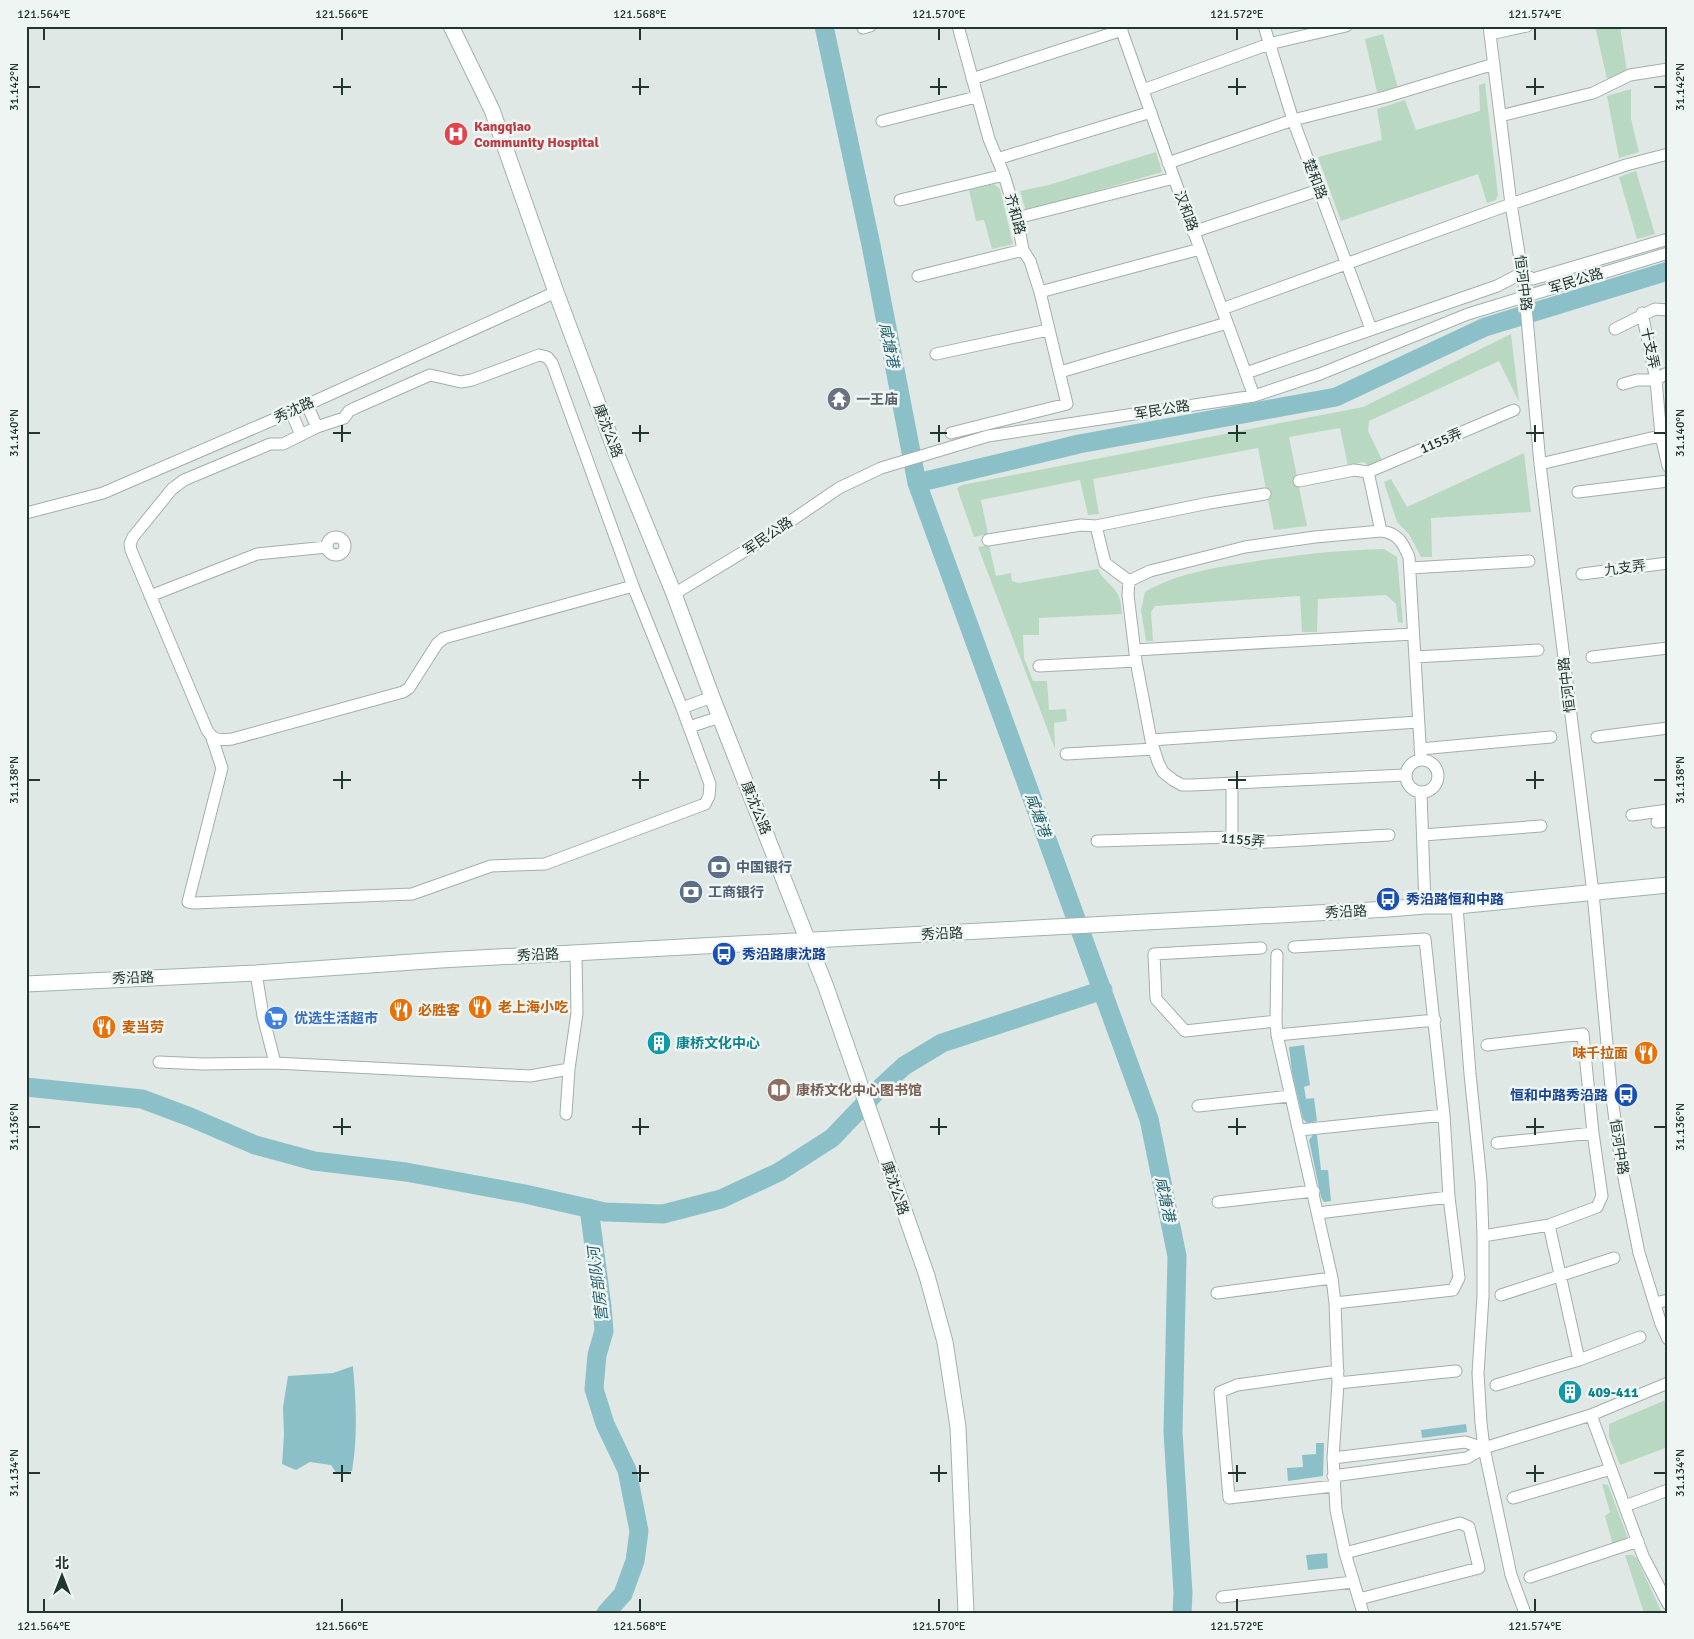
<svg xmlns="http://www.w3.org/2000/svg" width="1694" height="1639" font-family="Signika,'Noto Sans SC',sans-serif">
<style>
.green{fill:#b9d8c1}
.water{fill:#8bc0c9}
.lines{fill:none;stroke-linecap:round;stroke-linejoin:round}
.river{stroke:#8bc0c9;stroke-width:19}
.street-casing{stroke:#a2afab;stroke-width:13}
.secondary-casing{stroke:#9fb3ab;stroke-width:17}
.street{stroke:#fff;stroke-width:11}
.secondary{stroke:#fff;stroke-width:15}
.ticks{fill:none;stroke:#213631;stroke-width:2}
.labels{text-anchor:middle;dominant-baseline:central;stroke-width:5;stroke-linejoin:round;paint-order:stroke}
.health-label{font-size:14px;font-weight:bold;fill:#be3a42;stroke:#eef5f2;text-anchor:start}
.street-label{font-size:14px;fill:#213631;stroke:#eef5f2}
.worship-label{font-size:14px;font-weight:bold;fill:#5b616d;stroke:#eef5f2;text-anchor:start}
.service-label{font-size:14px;font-weight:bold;fill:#4e5e75;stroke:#eef5f2;text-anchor:start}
.transit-label{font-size:14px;font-weight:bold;fill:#164399;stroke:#eef5f2;text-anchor:start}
.food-label{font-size:14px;font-weight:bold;fill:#c56008;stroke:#eef5f2;text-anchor:start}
.shop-label{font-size:14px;font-weight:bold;fill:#366cbe;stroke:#eef5f2;text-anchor:start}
.culture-label{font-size:14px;font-weight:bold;fill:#0d838f;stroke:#eef5f2;text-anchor:start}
.education-label{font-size:14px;font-weight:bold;fill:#785e54;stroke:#eef5f2;text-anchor:start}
.water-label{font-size:15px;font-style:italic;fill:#22606c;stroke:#eef5f2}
.neatline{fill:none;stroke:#213631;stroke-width:2}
.ticks-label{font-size:12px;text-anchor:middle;fill:#213631}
</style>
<rect width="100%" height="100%" fill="#dfe8e4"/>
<path class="green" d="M1595 26H1620L1627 72 1607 79Z
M1383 34 1398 88 1377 92 1365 39Z
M1485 83 1498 195 1496 200 1487 203 1478 174 1341 221 1318 157 1382 140 1377 109 1405 100 1416 130 1480 111 1479 85Z
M1631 89V119L1639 152 1619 158 1607 96Z
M1156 152 1162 172 1026 211 1020 191 1049 185Z
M1636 171 1655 234 1637 239 1619 177Z
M994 184 1000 189 1013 244 992 249 984 220 976 221 969 190Z
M1511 334 1519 402 1499 361 1369 421 1368 431 1383 462 1372 467 1363 462 1348 466 1340 428 1289 437 1307 526 1274 530 1258 448 1093 479 1099 514 1088 515 1080 480 981 500 988 534 974 537 957 488 962 485 1363 407Z
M1524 453 1531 512 1431 518 1432 557H1421L1409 534 1397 522 1384 482 1391 479 1407 507Z
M989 545 996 576 1011 573 1012 581 1019 583 1098 569C1102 579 1111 584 1117 593 1121 599 1121 606 1122 614L1039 618V635H1023L1024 658 1033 681H1047L1049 710 1066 709 1067 721 1054 723 1055 749 978 547Z
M1384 549 1397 557 1403 623 1398 622 1396 604 1386 595 1318 599 1317 632H1302L1300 596 1155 606 1151 612 1153 641H1146L1141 610 1145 592C1177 573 1214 568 1251 562 1295 555 1339 550 1384 549Z
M1668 1399V1447L1620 1465 1609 1437V1424Z
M1602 1484 1608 1485 1629 1541 1613 1545 1605 1516 1610 1512Z
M1625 1555H1633L1637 1559 1662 1613H1644Z"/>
<path class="water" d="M1304 1045 1310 1085 1304 1087 1306 1099 1314 1098 1317 1121 1307 1123 1303 1119 1292 1072 1289 1047Z
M1313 1135H1317L1321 1170H1328L1331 1201 1324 1202 1321 1197 1309 1140Z
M353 1366C356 1402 358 1436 352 1471L337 1474 331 1465 310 1462 296 1470 282 1464 284 1435 283 1407 288 1376 333 1373Z
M1466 1424 1467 1432 1422 1438 1421 1430Z
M1316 1443H1324L1323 1476 1288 1481 1287 1468 1303 1467 1302 1455 1316 1454Z
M1327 1553 1328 1568 1308 1570 1306 1555Z"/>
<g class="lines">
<path class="river" d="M824 26 871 245 917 483 1149 1119 1177 1256 1173 1432 1183 1593 1182 1613
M917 483 1079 444 1336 397 1485 327 1668 271
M26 1087 142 1099 190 1117 255 1145 314 1161 406 1172 525 1194 605 1212 663 1214 721 1199 779 1172 832 1138 877 1091 904 1066 942 1043 1103 990
M589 1208 602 1307 604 1331 597 1355 594 1389 605 1424 627 1470 639 1531 635 1561 623 1594 606 1613"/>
<g class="street-casing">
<path id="street" d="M1120 26 1174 178 1254 396
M1264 26 1293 120 1371 329
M1489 26 1511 204 1524 284 1540 464 1593 893 1612 1098 1621 1163 1639 1253 1661 1324 1668 1339
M863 28 870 26
M1490 34 1527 26
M972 79 1122 30
M1143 90 1269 44 1346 26
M1500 116 1593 93 1630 75 1668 69
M882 121 976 97
M997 159 1151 112
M1168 163 1293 120 1385 97 1494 64
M900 200 1004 175
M1017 218 1174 178
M1193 232 1319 190
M918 276 1023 250
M1040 292 1200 249
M1222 309 1511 204 1626 165 1668 154
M1642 313 1656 380 1661 436 1668 466
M1615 329 1655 309 1668 310
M936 354 1048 330
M1060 372 1227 323
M1246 373 1497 286 1522 273 1533 279 1668 239
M1623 384 1637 380H1656L1665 374H1668
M307 405 317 427
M291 412 301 435
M951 433 1067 404 1040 292 1030 261 1023 250 1017 218 1004 175 989 139 958 26
M1540 464 1668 434
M1299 481 1354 470 1368 472
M1578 492 1668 481
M26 513 103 493 291 412 556 292
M1096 526 1105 563 1129 581
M1381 531 1368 472 1514 410
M327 546a9 9 0 1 1 18 0a9 9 0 1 1-18 0Z
M988 540 1081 525 1096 526 1209 503 1265 494
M1410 568 1529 561
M1582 574 1668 563
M674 594 763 540 839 488 881 468 988 436 1254 396 1320 374 1468 314 1668 253
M150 596 257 554 327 547
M1135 650 1413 634
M1415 657 1538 650
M1592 657 1668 648
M1039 666 1136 661
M682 708 712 697
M689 727 720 717
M1597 737 1668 728
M212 738 222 768 188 902 194 903 412 894 491 866 545 864 705 804 709 796 710 784 682 708 633 586 552 363 547 357 539 355 472 380 461 382 430 375 355 408 349 411 344 418 317 427 283 444H270L184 480 172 489 133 537 130 544 131 550 207 730C214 741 219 740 232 739L403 692 409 688 437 644 444 638 633 586
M1151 740 1418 722
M1420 749 1551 737
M1066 754 1154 749
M1406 776a16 16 0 1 1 32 0a16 16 0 1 1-32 0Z
M1405 775 1192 785H1182L1173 780 1163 772 1158 762 1151 740 1136 661 1128 595 1129 581 1150 571 1245 547 1315 537 1381 531C1398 533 1403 543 1409 557L1421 760
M1421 793 1425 906
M1632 815 1668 810
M1657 822 1668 821
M1423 835 1541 826
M1232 837V783
M1097 841 1232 837 1252 843 1389 835
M1457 906 1470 1074 1481 1181 1483 1236V1296L1478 1373 1481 1423 1484 1448 1511 1575 1525 1613
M1294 947 1425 939 1444 1115 1449 1197 1459 1278 1453 1290 1335 1303
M1261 948 1154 954 1156 999 1185 1031 1276 1021
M1277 955 1276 1021 1277 1035 1332 1278 1335 1303 1338 1383 1333 1458 1336 1510 1345 1553 1363 1613
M256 973 263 1016 275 1063
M1277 1035 1435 1020
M159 1062 203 1064 275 1063 530 1076 569 1069
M1198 1106 1290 1096
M566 1114 569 1069 577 1013 576 953
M1300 1130 1444 1115
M1497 1143 1593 1133
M1218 1202 1314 1191
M1318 1213 1449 1197
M1549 1225 1579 1360
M1483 1236 1549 1225 1597 1207 1602 1196 1593 1133 1583 1034 1487 1045
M1217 1293 1332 1278
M1501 1295 1614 1258
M1655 1303 1668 1300
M1338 1383 1456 1371
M1496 1385 1579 1360 1640 1337
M1591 1415 1643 1556 1668 1604
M1333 1458 1465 1442 1484 1448
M1333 1476 1467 1458 1484 1448 1591 1415 1668 1383
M1334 1486 1229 1498 1220 1392 1237 1385 1338 1371
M1513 1498 1611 1469
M1625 1506 1668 1490
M1345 1553 1460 1523 1469 1527 1479 1568 1359 1599
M1530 1577 1638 1541
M1222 1597 1353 1582"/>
</g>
<g class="secondary-casing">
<path id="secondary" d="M451 26 492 110 556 292 617 455 674 594 712 697 826 987 927 1276 945 1342 958 1427 966 1613
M26 984 256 973 441 960 1389 909 1425 906H1457L1668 885"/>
</g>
<use href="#street" class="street"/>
<use href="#secondary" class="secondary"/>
</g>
<path class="ticks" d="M44 28V40M342 28V40M640 28V40M939 28V40M1237 28V40M1535 28V40M342 78V95M640 78V95M939 78V95M1237 78V95M1535 78V95M28 87H40M333 87H351M632 87H649M930 87H947M1228 87H1246M1526 87H1544M1654 87H1666M342 425V442M640 425V442M939 425V442M1237 425V442M1535 425V442M28 433H40M333 433H351M632 433H649M930 433H947M1228 433H1246M1526 433H1544M1654 433H1666M342 771V789M640 771V789M939 771V789M1237 771V789M1535 771V789M28 780H40M333 780H351M632 780H649M930 780H947M1228 780H1246M1526 780H1544M1654 780H1666M342 1118V1135M640 1118V1135M939 1118V1135M1237 1118V1135M1535 1118V1135M28 1127H40M333 1127H351M632 1127H649M930 1127H947M1228 1127H1246M1526 1127H1544M1654 1127H1666M342 1465V1482M640 1465V1482M939 1465V1482M1237 1465V1482M1535 1465V1482M28 1473H40M333 1473H351M632 1473H649M930 1473H947M1228 1473H1246M1526 1473H1544M1654 1473H1666M44 1599V1612M342 1599V1612M640 1599V1612M939 1599V1612M1237 1599V1612M1535 1599V1612"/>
<defs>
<g id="hospital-disc" transform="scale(1.25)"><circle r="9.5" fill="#e0444e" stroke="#eef5f2"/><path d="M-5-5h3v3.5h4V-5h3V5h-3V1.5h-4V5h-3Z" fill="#fff"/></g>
<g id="temple-disc" transform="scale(1.25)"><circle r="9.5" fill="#6b7280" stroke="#eef5f2"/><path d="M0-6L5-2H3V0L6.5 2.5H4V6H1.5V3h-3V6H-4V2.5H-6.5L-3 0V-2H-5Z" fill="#fff"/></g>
<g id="bank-disc" transform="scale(1.25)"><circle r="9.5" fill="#5c6f8a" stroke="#eef5f2"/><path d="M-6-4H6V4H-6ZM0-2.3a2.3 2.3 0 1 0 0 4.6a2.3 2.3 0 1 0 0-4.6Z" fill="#fff"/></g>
<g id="bus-disc" transform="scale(1.25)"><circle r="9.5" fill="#1a4fb4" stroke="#eef5f2"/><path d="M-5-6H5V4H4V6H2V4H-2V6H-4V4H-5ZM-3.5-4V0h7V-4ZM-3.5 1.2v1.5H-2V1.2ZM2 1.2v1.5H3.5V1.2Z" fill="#fff"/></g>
<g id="restaurant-disc" transform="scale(1.25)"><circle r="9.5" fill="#e8710a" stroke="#eef5f2"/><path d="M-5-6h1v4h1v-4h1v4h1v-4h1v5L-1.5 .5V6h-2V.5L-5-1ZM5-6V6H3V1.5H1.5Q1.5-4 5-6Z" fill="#fff"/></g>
<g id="supermarket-disc" transform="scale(1.25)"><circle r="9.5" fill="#3f7fe0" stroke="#eef5f2"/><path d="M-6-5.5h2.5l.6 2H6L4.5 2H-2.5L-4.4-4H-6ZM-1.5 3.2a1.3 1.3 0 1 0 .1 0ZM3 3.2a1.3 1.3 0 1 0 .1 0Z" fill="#fff"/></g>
<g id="building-disc" transform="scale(1.25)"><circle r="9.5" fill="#0f9aa8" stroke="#eef5f2"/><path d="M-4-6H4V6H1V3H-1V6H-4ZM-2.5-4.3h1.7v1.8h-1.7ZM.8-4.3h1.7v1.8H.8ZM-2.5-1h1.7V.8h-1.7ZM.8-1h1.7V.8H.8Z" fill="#fff"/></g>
<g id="library-disc" transform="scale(1.25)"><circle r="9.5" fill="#8d6e63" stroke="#eef5f2"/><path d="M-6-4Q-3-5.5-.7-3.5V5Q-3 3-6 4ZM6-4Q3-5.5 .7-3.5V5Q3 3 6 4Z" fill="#fff"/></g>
</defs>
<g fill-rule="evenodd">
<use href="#hospital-disc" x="456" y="134"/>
<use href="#temple-disc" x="839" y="399"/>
<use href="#bank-disc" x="719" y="867"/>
<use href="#bank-disc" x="691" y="892"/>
<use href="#bus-disc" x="1388" y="899"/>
<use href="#bus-disc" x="724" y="954"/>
<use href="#restaurant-disc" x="480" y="1007"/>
<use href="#restaurant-disc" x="401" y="1010"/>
<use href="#supermarket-disc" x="276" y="1018"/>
<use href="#restaurant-disc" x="104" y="1027"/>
<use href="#building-disc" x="659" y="1043"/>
<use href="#restaurant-disc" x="1646" y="1053"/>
<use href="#library-disc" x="779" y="1090"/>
<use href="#bus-disc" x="1626" y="1095"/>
<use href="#building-disc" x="1570" y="1392"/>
</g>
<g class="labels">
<g class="health-label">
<text x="474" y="126">Kangqiao<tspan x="474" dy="16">Community Hospital</tspan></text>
</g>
<g class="street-label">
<text transform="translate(1315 179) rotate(69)">楚和路</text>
<text transform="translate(1186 211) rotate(70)">汉和路</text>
<text transform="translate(1015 214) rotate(75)">齐和路</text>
<text transform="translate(1576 281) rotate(-17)">军民公路</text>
<text transform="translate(1523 283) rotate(83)">恒河中路</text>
<text transform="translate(1650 348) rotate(78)">十支弄</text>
<text transform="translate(294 410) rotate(-24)">秀沈路</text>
<text transform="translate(1162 410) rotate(-9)">军民公路</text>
<text transform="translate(608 431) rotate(69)">康沈公路</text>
<text transform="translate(1441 441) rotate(-23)">1155弄</text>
<text transform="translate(768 536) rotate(-34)">军民公路</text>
<text transform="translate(1625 568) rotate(-7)">九支弄</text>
<text transform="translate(1567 685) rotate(-97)">恒河中路</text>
<text transform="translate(756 808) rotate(68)">康沈公路</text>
<text transform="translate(1243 840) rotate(5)">1155弄</text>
<text transform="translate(1346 912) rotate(-3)">秀沿路</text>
<text transform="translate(942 934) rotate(-3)">秀沿路</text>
<text transform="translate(538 955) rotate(-3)">秀沿路</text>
<text transform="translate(133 978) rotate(-2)">秀沿路</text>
<text transform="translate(1619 1147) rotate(81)">恒河中路</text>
<text transform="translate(895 1188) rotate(71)">康沈公路</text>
</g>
<g class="worship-label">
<text x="856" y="399">一王庙</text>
</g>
<g class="service-label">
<text x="736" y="867">中国银行</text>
<text x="708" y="892">工商银行</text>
</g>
<g class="transit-label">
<text x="1406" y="899">秀沿路恒和中路</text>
<text x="742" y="954">秀沿路康沈路</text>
<text x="1608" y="1095" text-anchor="end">恒和中路秀沿路</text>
</g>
<g class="food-label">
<text x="498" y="1007">老上海小吃</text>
<text x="418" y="1010">必胜客</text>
<text x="122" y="1027">麦当劳</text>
<text x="1628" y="1053" text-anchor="end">味千拉面</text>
</g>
<g class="shop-label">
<text x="294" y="1018">优选生活超市</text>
</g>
<g class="culture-label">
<text x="676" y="1043">康桥文化中心</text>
<text x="1588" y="1392">409-411</text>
</g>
<g class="education-label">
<text x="796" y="1090">康桥文化中心图书馆</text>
</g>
<g class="water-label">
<text transform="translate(889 345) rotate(78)">咸塘港</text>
<text transform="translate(1038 815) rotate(70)">咸塘港</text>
<text transform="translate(1165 1199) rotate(78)">咸塘港</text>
<text transform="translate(598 1284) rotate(-97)">营房部队河</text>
</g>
</g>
<rect width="1694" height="1639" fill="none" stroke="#eef5f2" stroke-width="55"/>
<g transform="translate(62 1576)" stroke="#eef5f2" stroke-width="4" paint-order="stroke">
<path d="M0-4L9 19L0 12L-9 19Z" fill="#213631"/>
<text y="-8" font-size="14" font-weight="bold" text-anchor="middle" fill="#213631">北</text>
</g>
<rect x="28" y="28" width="1638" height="1584" class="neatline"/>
<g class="ticks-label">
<text x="44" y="18">121.564°E</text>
<text x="342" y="18">121.566°E</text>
<text x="640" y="18">121.568°E</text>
<text x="939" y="18">121.570°E</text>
<text x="1237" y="18">121.572°E</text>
<text x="1535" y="18">121.574°E</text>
<text transform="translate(14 87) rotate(-90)" y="4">31.142°N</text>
<text transform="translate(1680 87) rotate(-90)" y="4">31.142°N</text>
<text transform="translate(14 433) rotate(-90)" y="4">31.140°N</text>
<text transform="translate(1680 433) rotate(-90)" y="4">31.140°N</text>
<text transform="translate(14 780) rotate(-90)" y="4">31.138°N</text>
<text transform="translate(1680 780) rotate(-90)" y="4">31.138°N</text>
<text transform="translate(14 1127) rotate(-90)" y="4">31.136°N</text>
<text transform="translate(1680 1127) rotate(-90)" y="4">31.136°N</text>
<text transform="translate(14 1473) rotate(-90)" y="4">31.134°N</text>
<text transform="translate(1680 1473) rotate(-90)" y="4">31.134°N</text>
<text x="44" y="1630">121.564°E</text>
<text x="342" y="1630">121.566°E</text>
<text x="640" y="1630">121.568°E</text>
<text x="939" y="1630">121.570°E</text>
<text x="1237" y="1630">121.572°E</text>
<text x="1535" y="1630">121.574°E</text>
</g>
</svg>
